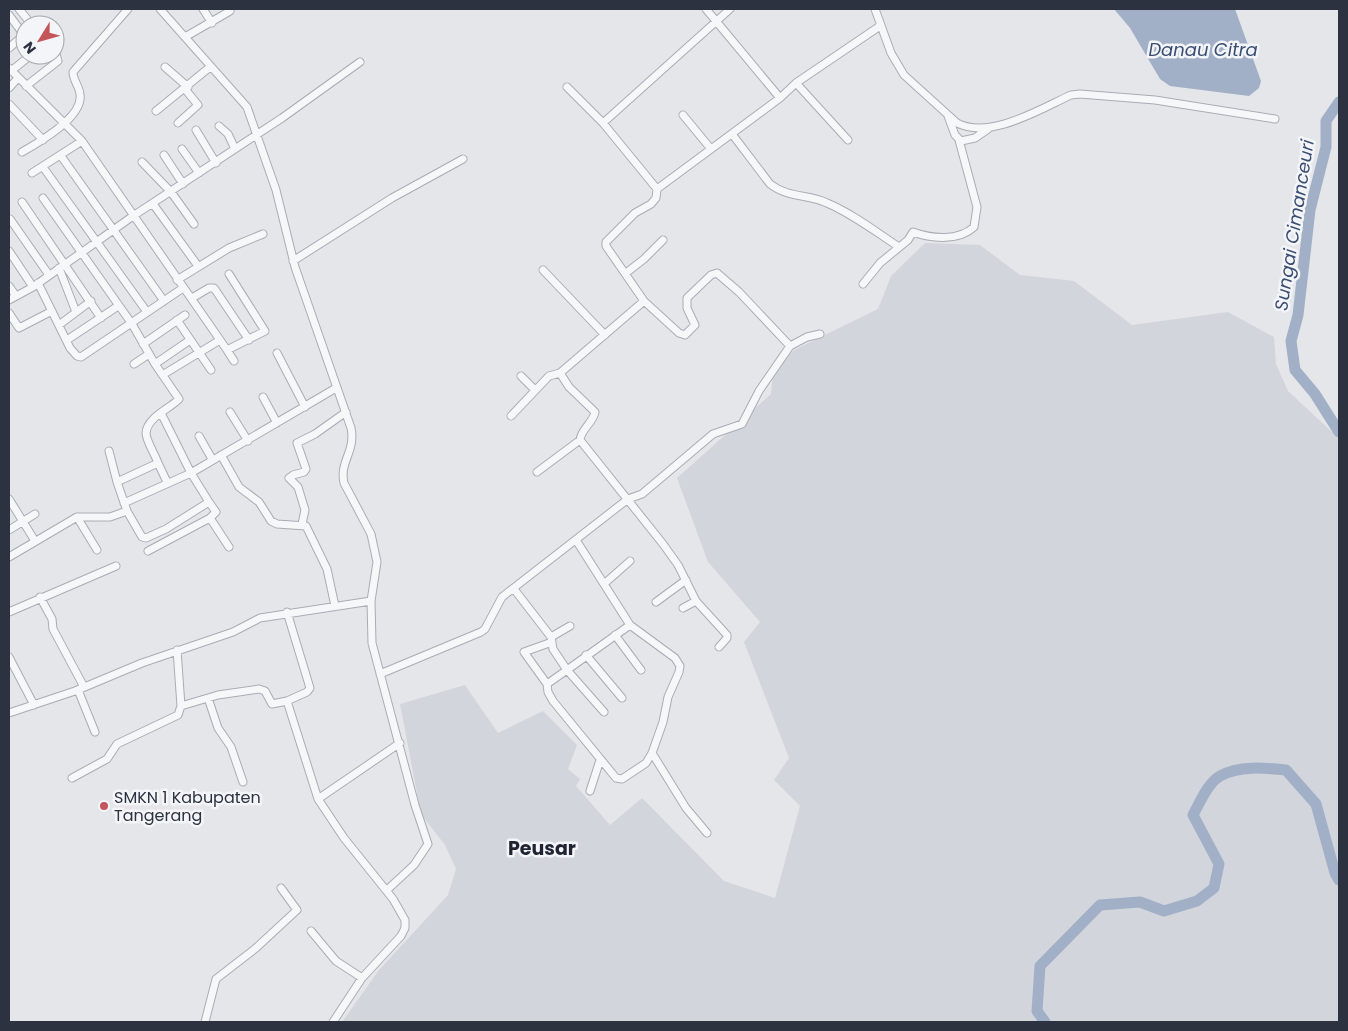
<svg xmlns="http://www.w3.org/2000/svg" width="1348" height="1031" font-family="Poppins,sans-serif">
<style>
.built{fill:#d2d5dc}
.water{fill:#a2b0c7}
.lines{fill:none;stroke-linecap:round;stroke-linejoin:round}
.river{stroke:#a2b0c7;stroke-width:11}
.minor-casing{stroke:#a9acb4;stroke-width:9}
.minor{stroke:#f6f7f9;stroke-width:7}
.poi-dot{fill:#c3555b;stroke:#f3f5f8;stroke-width:2}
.labels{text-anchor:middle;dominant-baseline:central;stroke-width:5;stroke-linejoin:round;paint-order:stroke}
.poi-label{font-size:16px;fill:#2d3241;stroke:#f3f5f8;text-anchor:start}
.water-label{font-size:18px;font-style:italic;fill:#3a4d72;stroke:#f3f5f8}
.quarter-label{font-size:19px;font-weight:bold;fill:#1f2332;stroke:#f3f5f8}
</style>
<rect width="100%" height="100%" fill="#e4e6ea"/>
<path class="built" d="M925 243 980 245 1020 275 1074 281 1132 325 1228 312 1274 337 1276 364 1288 391 1332 432 1339 431V1022H342L379 970 448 895 456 869 445 845 421 814 400 704 465 685 498 733 543 711 577 745 568 769 580 779 576 786 610 825 642 798 724 881 775 898 800 806 774 780 789 758 744 642 760 622 708 562 677 478 771 394 773 372 794 350 878 309 891 276Z"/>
<path class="water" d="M1114 9H1235L1261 81 1259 88 1249 96 1170 86 1160 79 1130 28Z"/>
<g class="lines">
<path class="river" d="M1339 102 1326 121V147L1310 210 1298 315 1291 341 1295 370 1315 394 1339 432
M1045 1022 1037 1011 1040 966 1100 905 1140 902 1164 911 1197 901 1214 888 1219 864 1193 815C1200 802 1208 783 1220 776 1239 765 1266 768 1286 770L1316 804 1335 873 1339 880"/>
<g class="minor-casing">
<path id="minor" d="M19 9 32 25
M160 9 247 107 276 190 295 267 351 428C356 451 339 462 344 483L371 534 377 562 371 601 372 643 415 805 428 844 414 865 387 890
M203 9 212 23
M706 9 780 98
M875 9 891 53 904 75 957 123C990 140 1040 109 1071 95L1080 94 1155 100 1275 119
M9 15 24 35
M185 37 230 11
M9 48 25 34
M165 67 188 87
M9 68 82 141 227 350 265 331 229 274
M11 71 31 55
M796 83 848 140
M26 86 58 61 55 51
M567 87 603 123
M9 88 18 78
M9 104 43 140
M156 111 210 67
M683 115 711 149
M948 116 955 135 961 141 975 138 988 129
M178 123 198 105 185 89
M219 126 228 134 235 149
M196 130 216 163
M732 134 770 184C788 198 808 194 827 203 853 214 876 232 899 247
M182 149 199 173
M22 152C38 143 84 117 80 94 79 86 73 80 73 72L128 9
M164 155 183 184
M61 156 164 301
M142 162 171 192 194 224
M43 167 147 312
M32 173 82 141
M657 189 603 123 730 9
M22 202 101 318
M153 204 198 266
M10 219 49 275
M9 251 33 287
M293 261 392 198 463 159
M59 268 76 312
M543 270 605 335
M626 273 644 259 663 240
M177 280 229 248 263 234
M38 283 70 348 77 356 81 357 183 288
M863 284 880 263 908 240 913 232C932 239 959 241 974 227L977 207 959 140
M9 286 16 296
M192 298 209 288H214L249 340
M9 300 33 287 133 216 282 118 360 62
M9 313 19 328 52 311
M177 320 211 370
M59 325 91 301
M67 340 118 306
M143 344 185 315
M790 346 807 337 820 334
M227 350 234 361
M277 353 305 407
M134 364 149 354
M155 364 190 340
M560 373 569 387 595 412C593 423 581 429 580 440L663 544 678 565 696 601 727 635V638L719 647
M164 374 220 340
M521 376 534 389
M263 397 277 423
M230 412 248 441
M511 416 549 376 560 373 644 301
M199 436 212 459
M109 451 117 482
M221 455 239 487 259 502 271 521 277 524 306 526 327 569 335 606
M158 463 167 482
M537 472 580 440
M9 499 35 541
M209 502 216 512 210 518 229 547
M124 503 191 473 336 388
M127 511 142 537 146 538 166 529 209 502 191 473 161 413
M77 517 97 550
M302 524 305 510 298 487 289 478 293 475 304 472 306 469 297 443 315 434 346 412
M9 530 35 514
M576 540 630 625 675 658 680 666 679 672 668 697 663 722 652 753 646 763 622 779 616 778 553 701 548 692 547 684 567 670 604 712
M148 551 210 518
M9 557 77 517H110L127 511 117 482 158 463C155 454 146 441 146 433 147 417 171 408 179 399L155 364 132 324 43 198
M604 584 630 561
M514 589 551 637 553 649 567 670 630 625
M40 597 52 619 53 629 84 687
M656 602 686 580
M683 608 696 601
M9 612 116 566
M287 612 310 688 307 692 287 701 318 799 344 838 393 899 405 920V928L401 936 362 978 333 1022
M615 635 641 670
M551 637 570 626
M586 655 622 698
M9 657 34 705
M380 674 481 632 485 629 502 597 628 499 642 494 713 434 742 424 759 391 790 346 739 292 717 273 711 275 687 298V308L695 325 685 335 679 333 644 301 606 246V242L635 213 651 204 656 198 657 189 780 98 796 83 880 26
M547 684 524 652 552 642
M78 690 95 732
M208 698 218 728 231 747 243 782
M181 706 218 695 259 689 265 691 272 704 287 701
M9 713 75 691 142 663 233 632 260 618 371 601
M652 753 686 808 707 833
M72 778 107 759 117 744 178 715 181 706 177 650
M590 791 600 760
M318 799 400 743
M311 931 336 961 362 978
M205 1022 216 979 256 948 297 910 281 888"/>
</g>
<use href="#minor" class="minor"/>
</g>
<circle class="poi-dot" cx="104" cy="806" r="5"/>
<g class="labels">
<g class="poi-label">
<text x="114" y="797">SMKN 1 Kabupaten<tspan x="114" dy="18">Tangerang</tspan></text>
</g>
<g class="water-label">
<text x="1203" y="49">Danau Citra</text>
<text transform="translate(1294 225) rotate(-81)">Sungai Cimanceuri</text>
</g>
<g class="quarter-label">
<text x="542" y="848">Peusar</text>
</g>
</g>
<rect width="1348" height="1031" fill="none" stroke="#2d3241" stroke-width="20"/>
<g transform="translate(40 40) rotate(233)"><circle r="24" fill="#f3f5f8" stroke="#a4a7af"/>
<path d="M0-4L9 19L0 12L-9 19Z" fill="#c3555b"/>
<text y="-8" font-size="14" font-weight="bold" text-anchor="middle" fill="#2d3241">N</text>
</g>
</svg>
